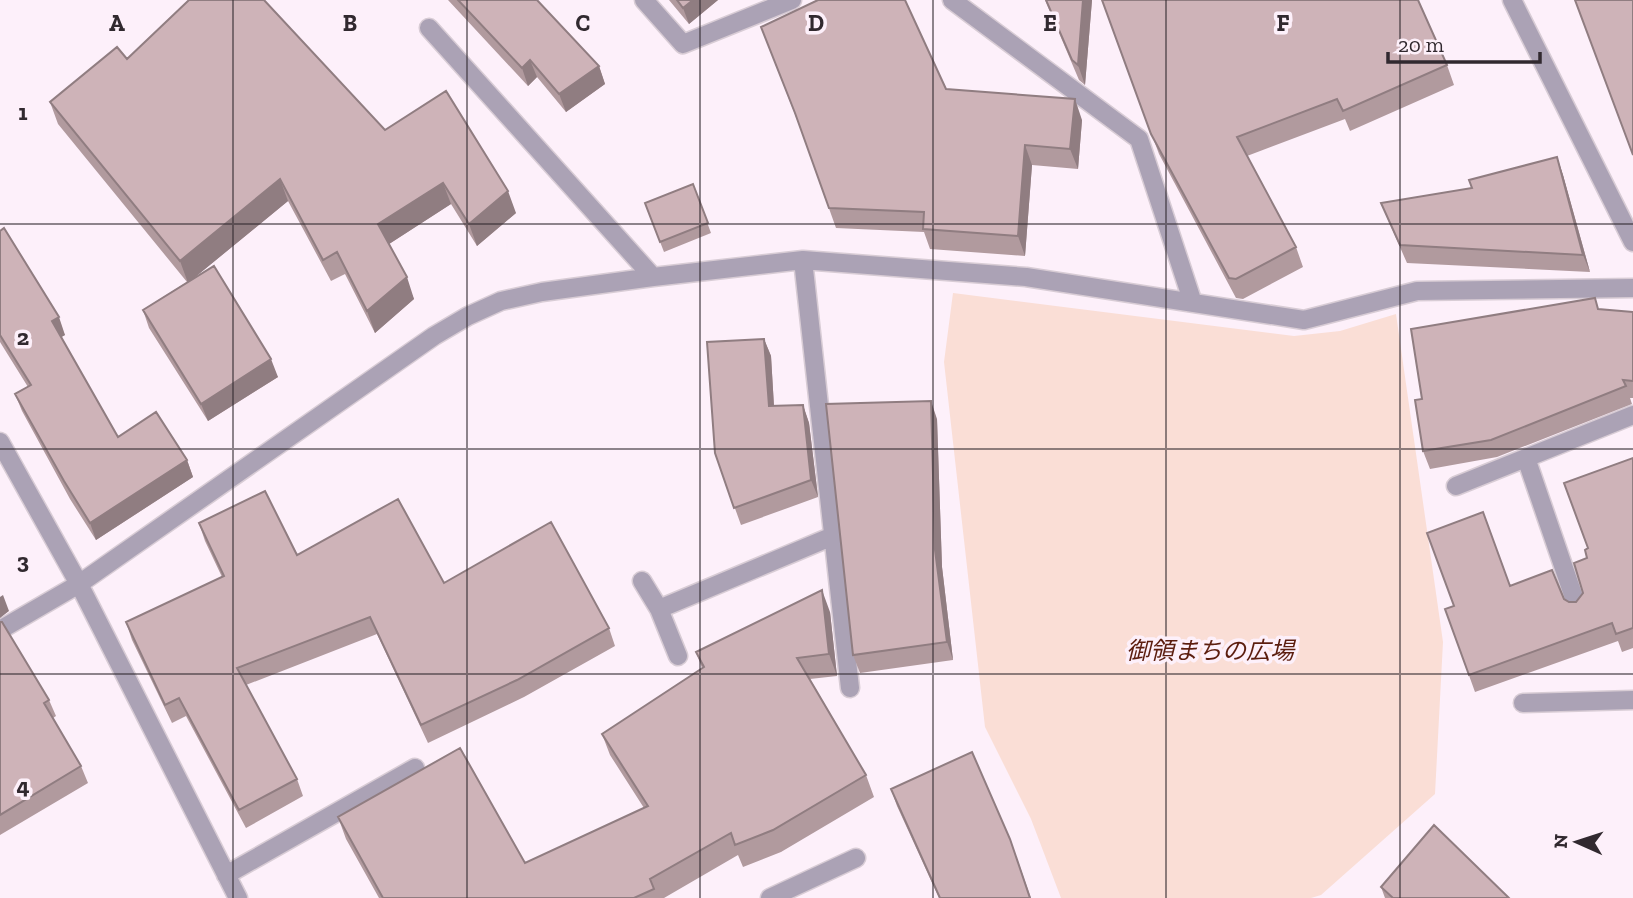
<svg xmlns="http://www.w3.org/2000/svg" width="1633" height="898" font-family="'Zilla Slab','Noto Sans JP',serif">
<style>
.green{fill:#faded6}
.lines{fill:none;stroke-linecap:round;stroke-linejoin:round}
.minor-casing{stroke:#d8ccd5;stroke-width:21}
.minor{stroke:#aba2b5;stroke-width:18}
.wall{fill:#b19a9e}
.shaded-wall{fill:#907d81}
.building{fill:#ceb3b8;stroke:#907d81;stroke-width:2}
.grid{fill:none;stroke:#31292f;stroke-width:2;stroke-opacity:0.55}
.labels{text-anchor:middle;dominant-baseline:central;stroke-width:7;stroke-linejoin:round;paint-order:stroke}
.park-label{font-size:24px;font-style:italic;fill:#5c1e0f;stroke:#fdf0fa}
.grid-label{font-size:23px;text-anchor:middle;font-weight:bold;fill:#31292f;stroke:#fdf0fa;stroke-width:7;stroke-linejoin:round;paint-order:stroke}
</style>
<rect width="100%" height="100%" fill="#fdf0fa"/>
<path class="green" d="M953 293 1294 336 1340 331 1396 314 1443 642 1435 794 1321 895 1311 898H1061L1031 819 985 727 944 362Z"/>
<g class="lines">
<g class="minor-casing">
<path id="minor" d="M644 0 683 44 792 0
M952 0 1139 139 1193 303
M1512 0 1633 242
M429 28 653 277
M803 260 850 688
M0 442 79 584 238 898
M1526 458 1578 609
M1456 486 1633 415
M642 581 659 609 678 656
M659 609 833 536
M0 630 79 584 434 336 468 316 501 301 542 292 653 277 803 260 1026 277 1304 320 1417 291 1633 288
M1523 703 1633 700
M226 875 415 768
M770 898 856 858"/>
</g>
<use href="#minor" class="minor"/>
</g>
<path class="wall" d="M448 0H537L599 66 605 84 566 112 537 77 528 86Z
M669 0H718L689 24Z
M1045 0H1092L1085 85 1079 80Z
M1102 0 1447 65 1454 85 1350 131 1345 119 1247 156 1296 247 1303 267 1243 299 1236 298 1159 154Z
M761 27 946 89 1082 120 1078 169 1032 165 1025 256 930 249 924 232 836 228 801 130Z
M127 59 385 130 516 213 477 246 451 204 389 244 414 299 375 333 345 274 331 281 288 201 195 277 278 377 208 421 149 328 143 310 187 282 58 124 50 102Z
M1557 157 1563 175 1590 272 1407 263 1388 220 1381 203 1472 188Z
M693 184 711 233 664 252 645 203Z
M0 231 65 335 61 337 118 437 187 460 193 477 96 540 70 499 22 411 15 394 28 387 0 342Z
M1599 309 1633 312V398H1630L1632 404 1497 457 1430 469 1423 451Z
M764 339 771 356 774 406 803 405 809 423 818 497 741 525 715 453Z
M937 419 942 567 953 660 860 673 853 655Z
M1633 458V648L1622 652 1618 641 1475 692 1445 609 1510 586 1564 599 1569 602H1576L1583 593 1587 558 1588 548Z
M199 523 297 555 444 583 609 628 615 646 524 697 428 743 377 634 246 685 297 779 303 796 246 828 186 716 172 723 132 640 126 622 222 577 205 541Z
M830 612 837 676 810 679 866 775 874 797 781 852 743 867 738 855 664 898H379L346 839 338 817 525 863 644 808 610 755 602 734 702 668 696 652Z
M0 622 49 700 56 716 53 718 81 766 88 783 0 835Z
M891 789 1010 839 1031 898H939L897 806Z
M1381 887 1509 898H1385Z"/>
<path class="shaded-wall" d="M693 0H718L689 24 683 8Z
M1083 0H1092L1085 85 1078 65Z
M530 60 537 77 528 86 522 68Z
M599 66 605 84 566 112 559 94Z
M1075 99 1082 120 1078 169 1070 149Z
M1025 145 1032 165 1025 256 1018 236Z
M1557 157 1563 175 1590 272 1583 255Z
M280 179 288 201 188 283 180 261Z
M443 183 451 204 386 246 378 224Z
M508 191 516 213 477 246 469 224Z
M407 277 414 299 375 333 367 311Z
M59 317 65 335 58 339 52 321Z
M764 339 771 356 775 424 769 406Z
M271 359 278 377 208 421 201 404Z
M931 401 937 419 942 567 953 660 947 642 935 550Z
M803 405 809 423 818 497 811 480Z
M187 460 193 477 96 540 90 523Z
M822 590 830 612 837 676 829 654Z
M3 595 9 611 0 618V597Z"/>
<path class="building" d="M189 0H264L385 130 446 91 508 191 469 224 443 183 378 224 407 277 367 311 337 252 323 260 280 179 180 261 50 102 117 47 127 59Z
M458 0H537L599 66 559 94 530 60 522 68Z
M677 0H693L683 8Z
M818 0H905L946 89 1075 99 1070 149 1025 145 1018 236 923 229 924 212 829 208 795 113 761 27Z
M1046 0H1083L1078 65 1072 60Z
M1102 0H1418L1447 65 1343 111 1337 99 1237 137 1296 247 1236 279 1229 278 1151 134Z
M1575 0H1633V155Z
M1557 157 1583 255 1400 245 1381 203 1472 188 1469 180Z
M693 184 708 223 660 242 645 203Z
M4 228 59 317 52 321 118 437 156 412 187 460 90 523 64 481 15 394 31 385 0 335V231Z
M214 266 271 359 201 404 143 310Z
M1595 298 1598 309 1633 312V381L1623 380 1626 386 1491 440 1423 451 1415 400 1422 399 1411 329Z
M764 339 769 406 803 405 811 480 734 508 715 453 707 342Z
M931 401 935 550 947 642 853 655 826 404Z
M1633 458V628L1616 634 1612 623 1469 675 1445 609 1454 606 1427 533 1483 512 1510 586 1552 570 1564 599 1569 602H1576L1583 593 1574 563 1587 558 1585 550 1588 548 1564 483Z
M265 491 297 555 398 499 444 583 551 522 609 628 517 680 421 725 370 617 237 668 297 779 239 810 179 698 165 705 126 622 224 576 199 523Z
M822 590 829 654 797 658 866 775 773 830 735 845 731 833 650 879 654 889 634 898H383L338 817 460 748 525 863 648 806 602 734 704 667 696 652Z
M0 622H2L49 700 44 703 81 766 0 815Z
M972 752 1010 839 1030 898H940L891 789Z
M1434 825 1509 898H1393L1381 887Z"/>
<path class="grid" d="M233 0V898M467 0V898M700 0V898M933 0V898M1166 0V898M1400 0V898M0 224H1633M0 449H1633M0 674H1633"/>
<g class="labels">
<g class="park-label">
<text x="1210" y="650">御領まちの広場</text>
</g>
</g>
<g class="grid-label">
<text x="117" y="31">A</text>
<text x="350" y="31">B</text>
<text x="583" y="31">C</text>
<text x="816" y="31">D</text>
<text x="1050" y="31">E</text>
<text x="1283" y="31">F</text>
<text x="23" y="120">1</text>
<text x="23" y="345">2</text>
<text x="23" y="569">3</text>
<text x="23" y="794">4</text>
</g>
<g transform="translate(1577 842) rotate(273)" stroke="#fdf0fa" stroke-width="5" paint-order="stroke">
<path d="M0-5L12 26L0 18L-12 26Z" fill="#31292f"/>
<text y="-10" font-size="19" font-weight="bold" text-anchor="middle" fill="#31292f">N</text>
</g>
<path d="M1388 52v10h152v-10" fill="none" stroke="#31292f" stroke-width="3.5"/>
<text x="1398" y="52" font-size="21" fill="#31292f" stroke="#fdf0fa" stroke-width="5" paint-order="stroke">20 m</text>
</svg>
